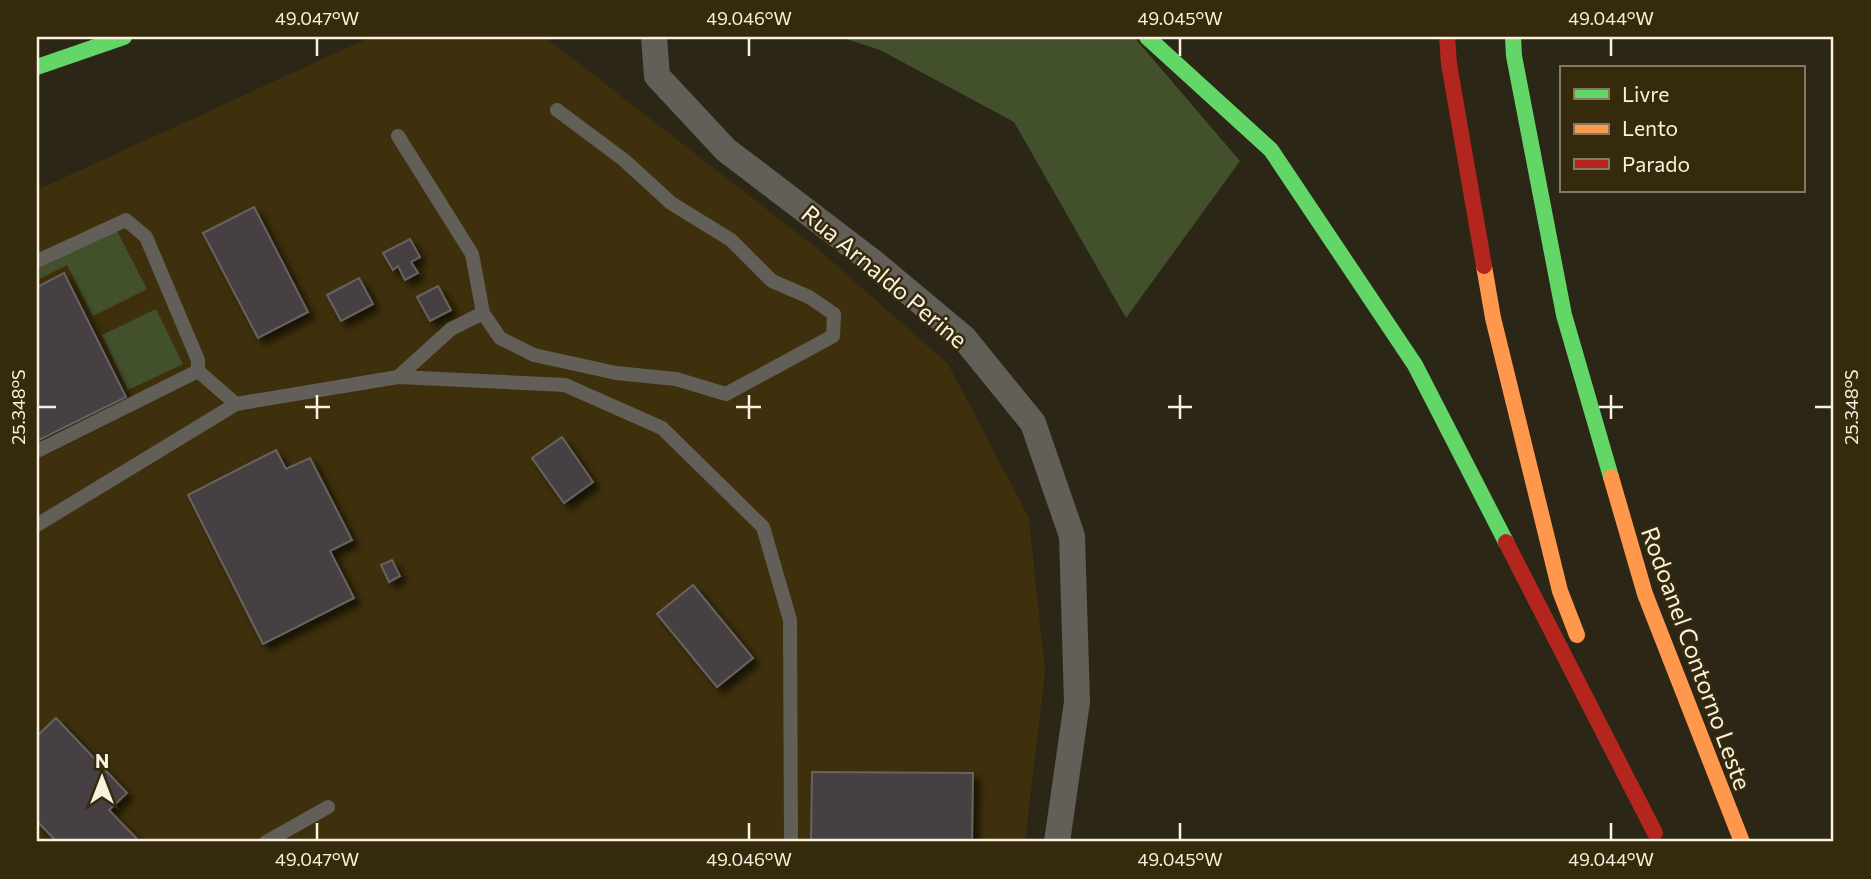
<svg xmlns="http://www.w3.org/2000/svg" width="1871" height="879" font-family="Commissioner,sans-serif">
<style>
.built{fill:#3e300c}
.green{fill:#42502c}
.building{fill:#463f42;stroke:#676261;stroke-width:2;filter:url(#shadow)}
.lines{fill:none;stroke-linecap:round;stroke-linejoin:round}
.lane{stroke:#625e58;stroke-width:14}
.street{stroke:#625e58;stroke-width:26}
.fast{stroke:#63d668;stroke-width:16}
.slow{stroke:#ff974d;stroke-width:16}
.jam{stroke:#b3261e;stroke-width:16}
.ticks{fill:none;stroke:#faf2e1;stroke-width:2.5}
.labels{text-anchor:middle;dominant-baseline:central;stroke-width:5;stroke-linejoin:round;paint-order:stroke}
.street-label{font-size:24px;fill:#faf2e1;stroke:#362a0c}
.neatline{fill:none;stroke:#faf2e1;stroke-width:2.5}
.ticks-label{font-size:18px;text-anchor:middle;fill:#faf2e1}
</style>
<defs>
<filter id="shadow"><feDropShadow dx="6" dy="6" stdDeviation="3.5" flood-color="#0009"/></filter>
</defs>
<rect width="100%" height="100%" fill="#2c2616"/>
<path class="built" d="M371 37H545L818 249 948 364 1029 518 1045 672 1025 842H37V190Z"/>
<path class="green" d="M840 37H1134L1240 161 1126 318 1014 122 880 50Z
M116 229 147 289 93 316 67 265 37 280V269Z
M156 309 183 364 128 390 102 335Z"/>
<path class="building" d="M254 207 308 312 258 338 203 233Z
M410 239 420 257 411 262 418 273 405 280 398 266 393 270 383 253Z
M64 273 126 397 37 441V287Z
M359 278 373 304 341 321 327 295Z
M438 286 451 310 430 321 417 297Z
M562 437 593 482 564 503 532 458Z
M276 450 286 469 310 458 352 540 330 551 354 598 263 644 188 495Z
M392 560 400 576 389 582 381 565Z
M693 585 753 658 717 687 657 614Z
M56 718 127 793 109 810 140 842H57L37 821V736Z
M812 772 973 773 972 842H811Z"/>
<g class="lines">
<path class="lane" d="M398 136 472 254 483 313 500 338 534 355 616 373 676 379 726 394 833 336 834 314 809 297 772 281 731 240 671 203 624 160 557 110
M37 261 126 220 146 237 198 360V371L236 404 398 377 565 385 662 428 763 527 790 620 791 842
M398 377 451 329 483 313
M37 451 198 371
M37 525 236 404
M266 842 328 807"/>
<path class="street" d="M654 37 657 76 726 150 873 262 964 338 1033 423 1072 536 1077 702 1057 842"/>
<path class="fast" d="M1147 37 1271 150 1415 365 1506 542
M1513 37 1514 56 1564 315 1611 477
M37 67 124 37"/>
<path class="slow" d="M1484 266 1493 318 1560 591 1577 635
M1611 477 1645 594 1742 842"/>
<path class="jam" d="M1447 37 1449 64 1484 266
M1506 542 1655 833"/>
</g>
<path class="ticks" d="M317 38V56M749 38V56M1180 38V56M1611 38V56M317 395V419M749 395V419M1180 395V419M1611 395V419M38 407H56M305 407H330M736 407H761M1168 407H1192M1599 407H1623M1815 407H1832M317 823V840M749 823V840M1180 823V840M1611 823V840"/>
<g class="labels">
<g class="street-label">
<text transform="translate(885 276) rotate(40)">Rua Arnaldo Perine</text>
<text transform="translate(1697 658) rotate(70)">Rodoanel Contorno Leste</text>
</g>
</g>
<rect width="1871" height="879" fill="none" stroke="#362a0c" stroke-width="77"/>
<rect x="1560" y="66" width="245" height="126" fill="#362a0c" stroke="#847a61" stroke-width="2"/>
<rect x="1574" y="89" width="35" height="10" fill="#63d668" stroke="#847a61" stroke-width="2"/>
<text x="1622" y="102" font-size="21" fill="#faf2e1">Livre</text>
<rect x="1574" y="124" width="35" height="10" fill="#ff974d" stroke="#847a61" stroke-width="2"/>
<text x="1622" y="136" font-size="21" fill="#faf2e1">Lento</text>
<rect x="1574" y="159" width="35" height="10" fill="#b3261e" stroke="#847a61" stroke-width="2"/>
<text x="1622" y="172" font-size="21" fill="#faf2e1">Parado</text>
<g transform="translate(102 778)" stroke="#362a0c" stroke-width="5" paint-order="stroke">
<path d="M0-5L12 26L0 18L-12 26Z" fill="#faf2e1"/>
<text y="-10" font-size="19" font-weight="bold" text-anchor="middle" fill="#faf2e1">N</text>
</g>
<rect x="38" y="38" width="1794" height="802" class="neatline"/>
<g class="ticks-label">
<text x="317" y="25">49.047°W</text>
<text x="749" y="25">49.046°W</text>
<text x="1180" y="25">49.045°W</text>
<text x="1611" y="25">49.044°W</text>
<text transform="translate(19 407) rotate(-90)" y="6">25.348°S</text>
<text transform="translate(1852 407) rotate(-90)" y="6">25.348°S</text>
<text x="317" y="866">49.047°W</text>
<text x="749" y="866">49.046°W</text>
<text x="1180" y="866">49.045°W</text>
<text x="1611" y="866">49.044°W</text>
</g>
</svg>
